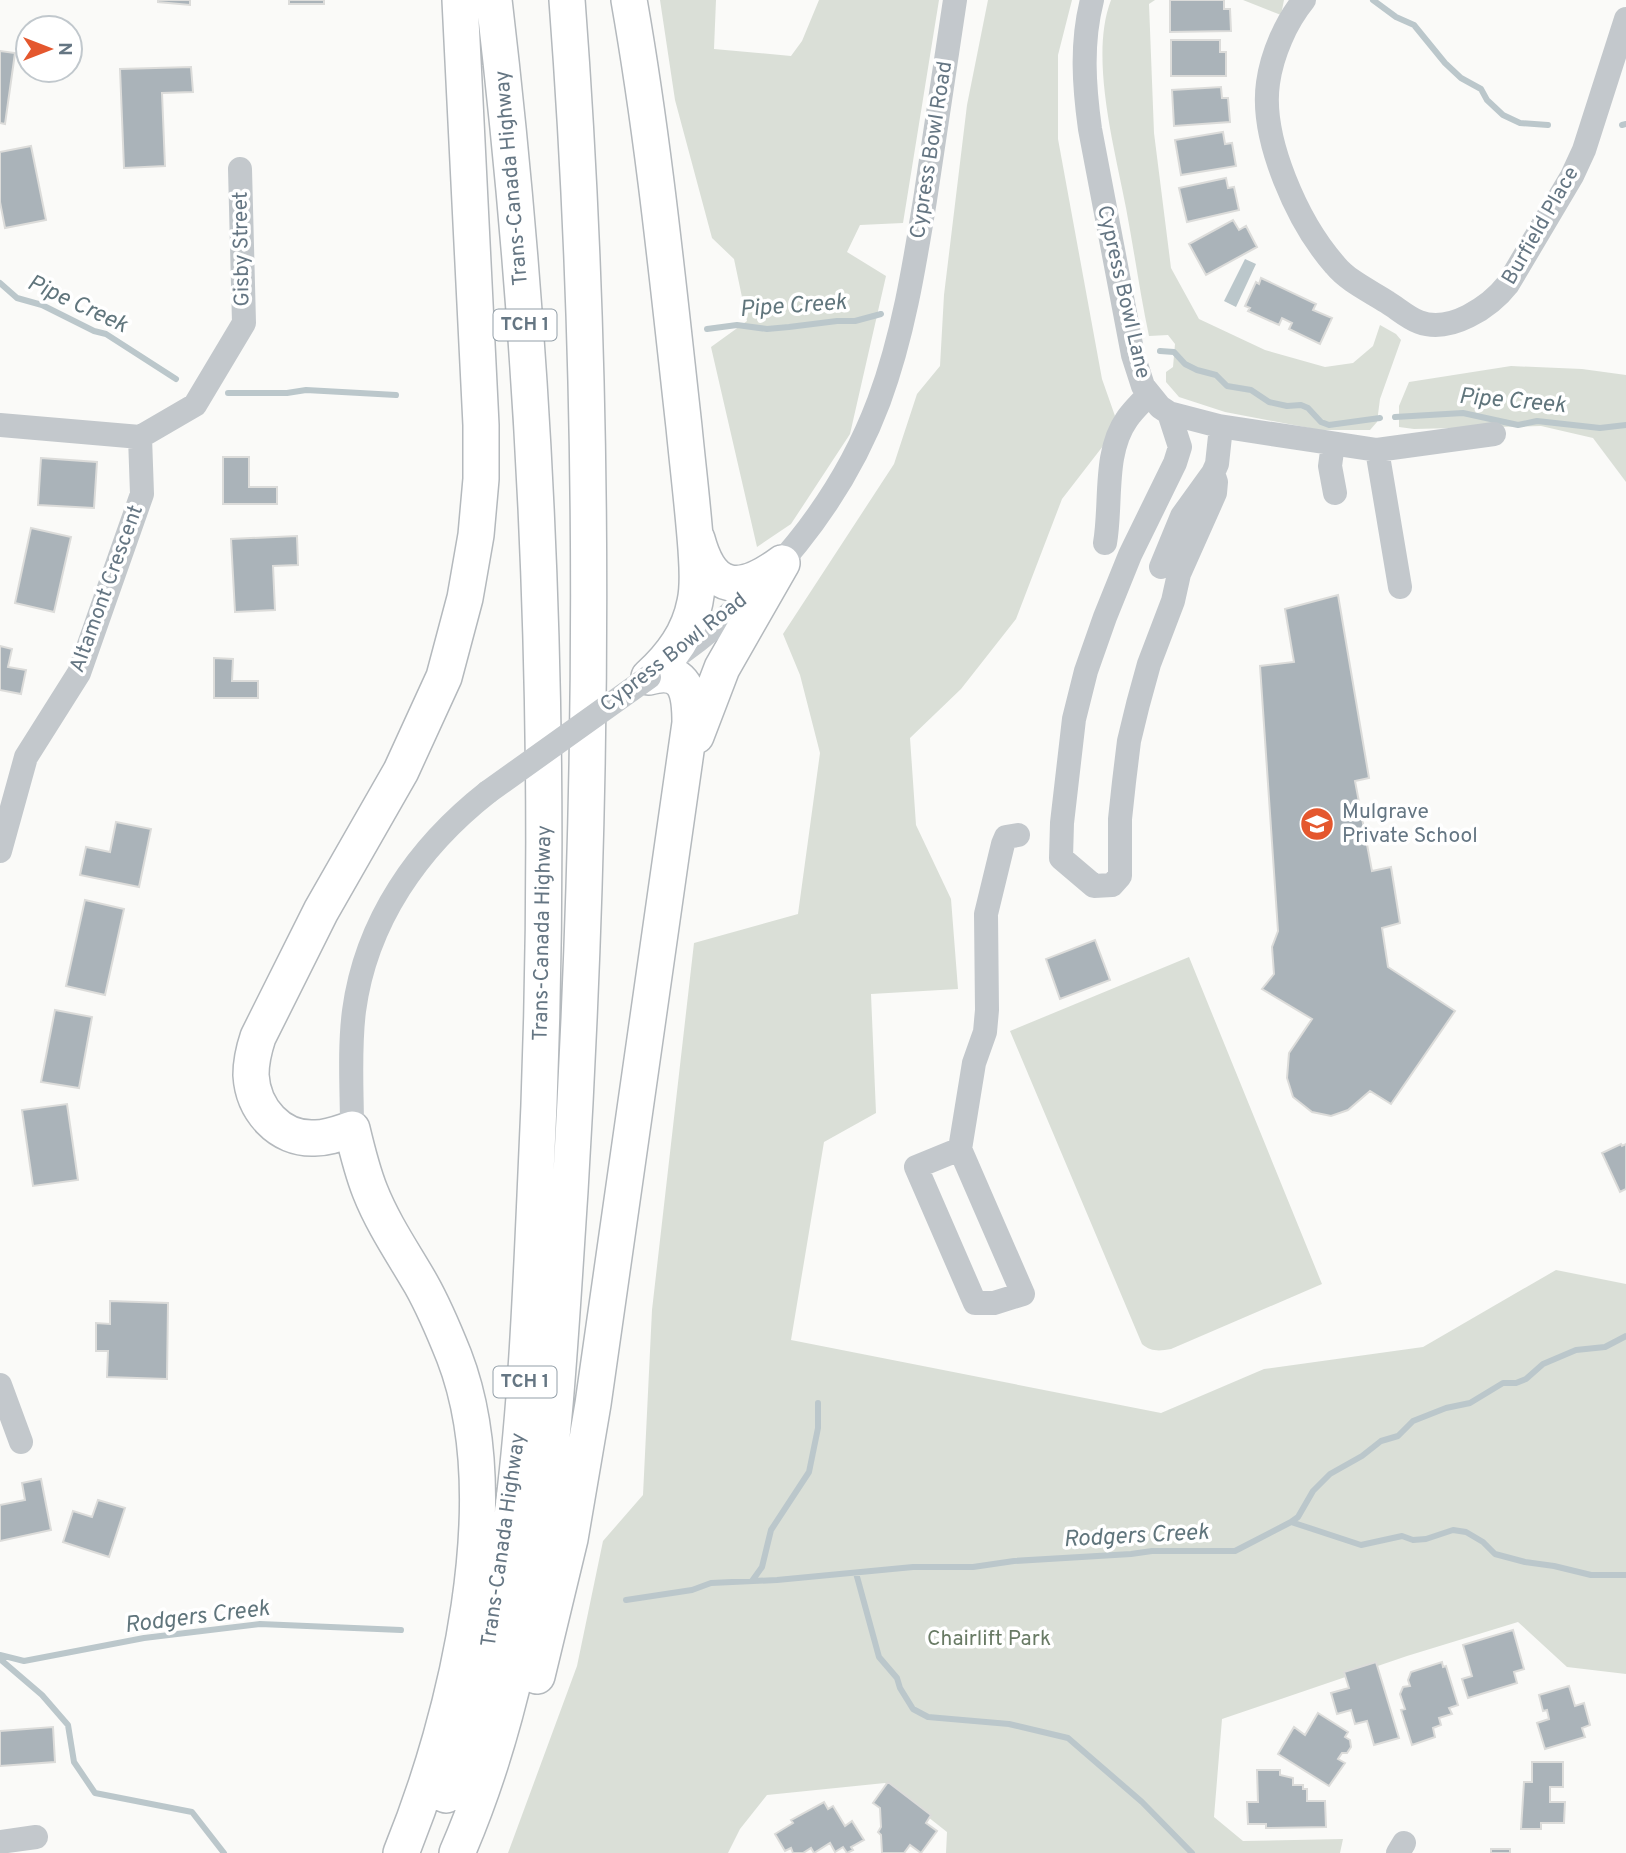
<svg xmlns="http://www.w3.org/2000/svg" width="1626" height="1853" font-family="Overpass,sans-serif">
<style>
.green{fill:#dadfd7}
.water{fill:#bbc7cb}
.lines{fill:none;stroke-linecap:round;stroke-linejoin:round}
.stream{stroke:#bbc7cb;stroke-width:6}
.building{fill:#aab3b9;stroke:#dcdcda;stroke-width:2}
.highway-casing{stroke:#b4b9bd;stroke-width:38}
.minor{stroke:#c3c8cc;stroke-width:24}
.highway{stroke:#fff;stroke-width:35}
.minor-bridge{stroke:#c3c8cc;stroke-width:24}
.labels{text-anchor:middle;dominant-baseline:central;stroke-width:7;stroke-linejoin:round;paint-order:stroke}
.shield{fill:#fff;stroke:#939fa8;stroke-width:2}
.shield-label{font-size:19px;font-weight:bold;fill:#657683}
.street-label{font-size:21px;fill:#657683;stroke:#fff}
.poi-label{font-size:21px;fill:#657683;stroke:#fff;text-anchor:start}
.park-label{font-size:21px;fill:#687a64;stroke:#fff}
.water-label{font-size:23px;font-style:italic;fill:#60757c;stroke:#fff}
</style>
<rect width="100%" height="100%" fill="#fafaf8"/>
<path class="green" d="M660 0H716L714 49 791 56 802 41 819 0H939L903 223 860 225 847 252 886 276 850 434 791 524 757 547 711 347 747 321 734 259 712 238 675 100Z
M988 0H1072L1058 55V139L1102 379 1115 416 1103 446 1062 499 1016 619 961 689 910 738 916 825 951 899 958 989 871 994 876 1113 824 1142 791 1340 1161 1413 1264 1369 1423 1347 1556 1270 1626 1284V1674L1567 1667 1518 1622 1407 1656 1222 1719 1214 1817 1243 1841 1343 1839 1340 1853H946L947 1832 885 1783 767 1795 740 1829 728 1853H508L577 1666 603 1541 643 1495 652 1310 694 943 798 914 820 753 800 675 783 634 894 464 917 394 940 366 944 295 967 105Z
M1111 0H1155L1149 4 1154 133 1171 268 1199 319 1265 350 1325 367 1353 363 1373 346 1380 325 1396 334 1401 340 1380 399 1377 422 1370 430H1320L1225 412 1179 397 1166 382V372L1173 367 1175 344 1168 335 1149 336C1140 293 1134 250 1126 208 1115 149 1089 57 1111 0Z
M1243 0H1284L1281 15Z
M1511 366 1582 369 1626 375V482L1593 438 1541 426 1414 429 1399 427V406L1409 382Z
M1189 957 1322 1284 1171 1349C1160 1351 1151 1352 1142 1344L1010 1031Z"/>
<path class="water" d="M1245 259 1256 264 1236 307 1224 301Z"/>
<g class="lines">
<path class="stream" d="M1373 0 1396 17 1414 25 1445 63 1461 78 1481 89 1487 100 1503 115 1520 123 1548 125
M1622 125 1626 124
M0 283 17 298 42 305 94 331 106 334 176 379
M707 329 737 325 767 329 789 327 837 321H855L881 314
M1160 351 1174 352 1185 364 1197 370 1216 375 1227 386 1251 390 1269 402 1287 406 1301 405 1308 408 1321 422 1329 425 1380 418
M228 393H287L306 390 396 395
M1395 417 1463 413 1518 425 1537 421 1600 428 1626 425
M1291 1522 1298 1517 1313 1491 1330 1474 1362 1456 1381 1441 1398 1436 1413 1421 1446 1408 1470 1403 1503 1383H1516L1526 1379 1543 1364 1576 1350 1605 1347 1626 1336
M856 1573 879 1657 897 1678 900 1688 913 1709 928 1717 1009 1724 1068 1738 1142 1802 1192 1853
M752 1581 762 1567 771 1530 809 1472 818 1428V1403
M626 1600 692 1590 711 1583 777 1580 913 1567H973L1014 1561 1131 1554 1152 1551H1235L1291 1522 1361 1545 1402 1536 1413 1540 1426 1539 1453 1530 1466 1532 1483 1542 1495 1554 1525 1562 1554 1566 1591 1575H1626
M0 1655 24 1661 144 1638 260 1624 401 1630
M0 1659 42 1695 68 1725 74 1762 95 1793 192 1812 224 1853"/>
</g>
<path class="building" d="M158 0H190V5L158 2Z
M289 0H324V4H289Z
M1170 0H1224V9H1230L1231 31 1170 32Z
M1171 40H1220V52H1226V76H1171Z
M0 51 15 53 5 124 0 123Z
M191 67 193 92 162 93 165 166 124 168 120 69Z
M1221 87 1222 98H1228L1230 122 1174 126 1172 90Z
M1223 132 1225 144 1232 143 1236 166 1181 175 1175 140Z
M31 146 46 220 5 228 0 202V152Z
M1226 178 1228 188 1234 187 1239 210 1187 222 1179 188Z
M1233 220 1239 230 1246 226 1257 247 1206 275 1189 244Z
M1261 278 1316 304 1313 310 1332 318 1320 344 1289 329 1292 323 1282 318 1279 325 1248 311 1250 308 1245 306 1256 282 1259 284Z
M223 457H249V487H277V504H223Z
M41 458 97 462 94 508 38 505Z
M31 528 71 537 54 612 15 603Z
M297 536 298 565 273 566 275 610 235 612 231 539Z
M1338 595 1369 778 1355 781 1372 871 1391 867 1400 923 1382 928 1388 967 1455 1011 1391 1104 1370 1091 1348 1110 1331 1116 1312 1112 1293 1097 1287 1078 1289 1053 1312 1019 1262 989 1274 974 1272 947 1278 931 1260 666 1294 662 1285 609Z
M0 646 12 649 8 667 26 670 21 694 0 690Z
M214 658 233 659 232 681H258V698H214Z
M116 822 151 829 139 887 80 875 86 847 110 852Z
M85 900 124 909 105 995 66 986Z
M1095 940 1110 980 1060 999 1046 959Z
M55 1010 92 1017 79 1088 41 1082Z
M67 1104 78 1180 33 1186 22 1110Z
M1621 1144 1622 1146 1626 1144V1189L1620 1192 1602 1153Z
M110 1301 168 1303 167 1379 107 1377 108 1351H96V1323L110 1324Z
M41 1479 51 1530 0 1541V1505L25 1500 22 1483Z
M98 1500 125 1508 109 1557 63 1542 73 1511 92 1517Z
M1513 1630 1524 1669 1514 1672 1517 1683 1468 1698 1462 1679 1472 1676 1463 1645Z
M1376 1662 1399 1738 1374 1745 1367 1721 1355 1724 1351 1710 1337 1714 1331 1693 1349 1688 1344 1672Z
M1442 1662 1443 1667 1446 1666 1458 1705 1449 1708 1452 1714 1439 1718 1441 1725 1433 1728 1435 1737 1412 1745 1401 1710 1405 1709 1400 1694 1403 1687 1410 1686 1408 1680 1411 1672Z
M1569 1686 1575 1706 1584 1703 1590 1725 1582 1728 1585 1737 1545 1749 1537 1723 1549 1719 1547 1710 1543 1711 1539 1695Z
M1318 1713 1348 1732 1345 1737 1350 1740 1351 1747 1347 1753H1342L1338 1759 1345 1763 1329 1786 1278 1754 1294 1727 1305 1735Z
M53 1727 55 1762 0 1766V1731Z
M1532 1762H1563V1787H1550V1802H1565L1564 1823H1541V1829H1521L1524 1782H1532Z
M1257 1770H1280V1775L1293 1778V1785H1303V1789H1307V1801H1325L1326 1827 1266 1828V1824H1248L1247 1802H1258Z
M888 1782 931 1815 926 1823 937 1831 921 1853 910 1845 904 1853H882L881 1835 878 1832 881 1827 880 1808 873 1803Z
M824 1802 828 1809 833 1806 845 1826 852 1821 864 1840 851 1847 853 1850 847 1853 843 1847 835 1852 830 1843 814 1853 811 1848 803 1853H793L791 1848 785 1851 775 1834 793 1823 791 1820Z
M1491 1849H1510V1853H1491Z"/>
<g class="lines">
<g class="highway-casing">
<path id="highway" d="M629 0C654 142 668 284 684 427 688 468 693 508 696 549 697 567 699 584 695 602 689 633 672 656 649 677
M697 539C712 594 741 593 782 563
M696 736 722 668 782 563
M537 1676 570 1539 593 1404 690 723C690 692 686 667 649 677
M446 1795C518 1605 526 1397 535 1196 555 797 541 397 494 0
M401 1853C457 1716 509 1498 454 1356 444 1331 434 1307 421 1284 403 1253 383 1224 370 1191 362 1171 357 1150 352 1129 340 1133 328 1138 315 1138 279 1140 253 1109 251 1075 251 1062 254 1049 258 1037L321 911 401 771 444 677 465 598 476 535 481 479V425L460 0
M457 1853C547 1646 555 1413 570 1191 594 795 597 396 567 0"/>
</g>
<path class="minor" d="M1092 0C1081 43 1084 86 1090 129L1133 355 1143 386 1160 407 1169 413 1219 426 1377 450 1494 434
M1304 0C1286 22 1272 54 1268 83 1260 139 1298 223 1335 265 1348 281 1370 291 1387 302 1397 308 1408 318 1419 322 1450 334 1490 307 1508 284L1572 176 1584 150 1626 19
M1169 413 1180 447 1175 463 1130 555 1105 617 1086 671 1074 719 1062 823 1061 858 1094 886 1112 885 1120 876V819L1124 782 1129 741 1138 704 1149 664 1173 601 1179 574 1215 493 1216 482 1213 473
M0 425 140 437 195 405 244 323 240 169
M1333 444 1330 466 1335 493
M1377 450 1400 587
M1105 543C1112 503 1103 453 1127 419 1133 410 1142 402 1149 394
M1161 567 1182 516 1213 473 1217 464 1221 427
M677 656C767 591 840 505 879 401 903 336 914 268 925 200 935 133 945 66 955 0
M0 851 26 757 79 673 142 494 140 437
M352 1129C352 1090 349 1050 354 1011 366 921 418 847 488 792
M960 1149 916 1167 975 1303H994L1023 1294 960 1149 974 1063 985 1032 987 1010 986 914 1003 844 1006 837 1018 835
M0 1385 21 1442
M0 1842 36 1837
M1398 1853 1404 1843"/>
<use href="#highway" class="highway"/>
<path class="minor-bridge" d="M488 792 649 677"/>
</g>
<defs>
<g id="school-disc" transform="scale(1.75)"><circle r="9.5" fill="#e4572e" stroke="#fff"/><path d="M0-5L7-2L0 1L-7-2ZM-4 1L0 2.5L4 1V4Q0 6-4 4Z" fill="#fff"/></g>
</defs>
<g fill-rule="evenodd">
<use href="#school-disc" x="1317" y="824"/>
</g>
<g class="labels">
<g class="shield">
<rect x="493.5" y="309.5" width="63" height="31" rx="5"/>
<rect x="493.5" y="1366.5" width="63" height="31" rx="5"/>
</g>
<g class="shield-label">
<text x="525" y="325">TCH 1</text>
<text x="525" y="1382">TCH 1</text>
</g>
<g class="street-label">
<text transform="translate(932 150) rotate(-81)">Cypress Bowl Road</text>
<text transform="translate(512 178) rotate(-95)">Trans-Canada Highway</text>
<text transform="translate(1541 226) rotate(-60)">Burfield Place</text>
<text transform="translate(242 249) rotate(-91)">Gisby Street</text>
<text transform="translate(1123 292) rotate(77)">Cypress Bowl Lane</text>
<text transform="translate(107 589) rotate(-70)">Altamont Crescent</text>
<text transform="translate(674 653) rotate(-38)">Cypress Bowl Road</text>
<text transform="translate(543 933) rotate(-89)">Trans-Canada Highway</text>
<text transform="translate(504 1540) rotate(-82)">Trans-Canada Highway</text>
</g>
<g class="poi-label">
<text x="1342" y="812">Mulgrave<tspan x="1342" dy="24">Private School</tspan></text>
</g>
<g class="park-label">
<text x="989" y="1639">Chairlift Park</text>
</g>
<g class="water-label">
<text transform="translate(77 305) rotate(25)">Pipe Creek</text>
<text transform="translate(793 307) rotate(-4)">Pipe Creek</text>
<text transform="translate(1512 402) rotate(5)">Pipe Creek</text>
<text transform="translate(1136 1537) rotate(-3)">Rodgers Creek</text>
<text transform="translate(197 1618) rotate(-7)">Rodgers Creek</text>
</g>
</g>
<g transform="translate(49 49) rotate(90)"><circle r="33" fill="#ffffff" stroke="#c1c8cd" stroke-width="2"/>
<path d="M0-5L12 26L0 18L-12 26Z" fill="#e4572e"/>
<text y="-10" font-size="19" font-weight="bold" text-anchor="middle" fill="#657683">N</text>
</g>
</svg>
